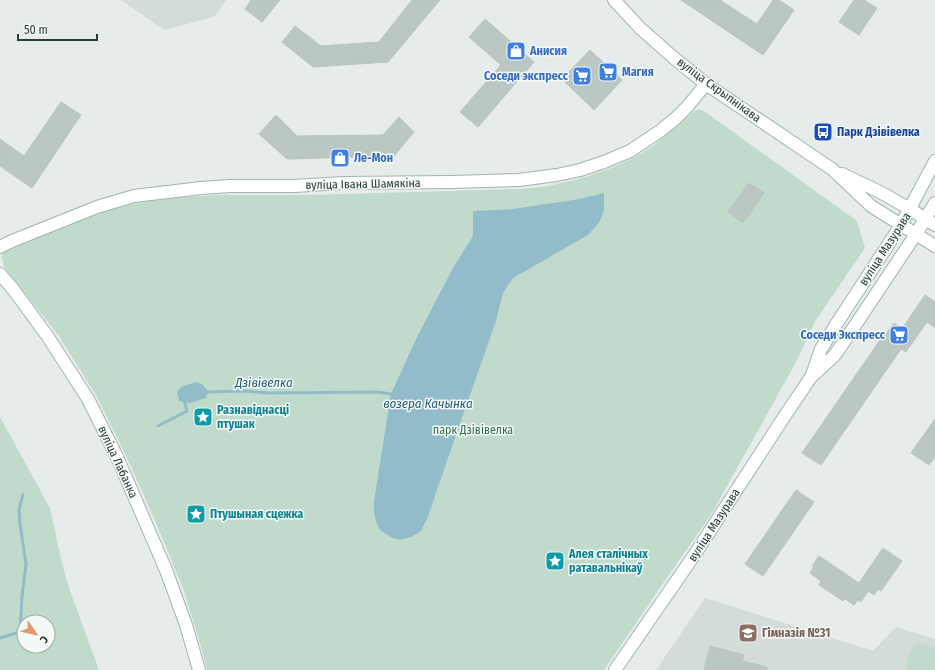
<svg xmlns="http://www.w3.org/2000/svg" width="935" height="670" font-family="'Fira Sans Condensed',sans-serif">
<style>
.built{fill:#d3dcd9}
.green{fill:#c0dbcb;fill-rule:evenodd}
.water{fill:#93bccb}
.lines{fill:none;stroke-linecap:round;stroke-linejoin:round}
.stream{stroke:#93bccb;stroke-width:3}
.building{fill:#bac7c3;stroke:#b8c5c1}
.secondary-casing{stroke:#a1b4b0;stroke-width:14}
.secondary{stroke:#fff;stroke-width:12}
.labels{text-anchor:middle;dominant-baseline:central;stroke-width:3;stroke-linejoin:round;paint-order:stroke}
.shop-label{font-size:12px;font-weight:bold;fill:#366cbe;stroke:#f5f9f8;text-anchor:start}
.street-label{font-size:12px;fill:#263c39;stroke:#f5f9f8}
.transit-label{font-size:12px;font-weight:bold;fill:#164399;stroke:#f5f9f8;text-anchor:start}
.culture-label{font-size:12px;font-weight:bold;fill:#0d838f;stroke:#f5f9f8;text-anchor:start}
.park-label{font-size:12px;fill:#356f52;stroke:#f5f9f8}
.education-label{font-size:12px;font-weight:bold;fill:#785e54;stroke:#f5f9f8;text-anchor:start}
.water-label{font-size:13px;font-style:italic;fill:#265d72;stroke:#f5f9f8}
</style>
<rect width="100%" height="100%" fill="#e5ecea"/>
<path class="built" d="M121 0H226L214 17 164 30Z
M705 598 873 651 896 627 935 639V670H656Z"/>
<path class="green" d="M698 109 704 111 857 221 865 248 816 320 795 364 712 513 666 579 604 670H207L202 650 184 591 160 532 129 462 97 397 59 336 4 267 2 258 3 252 56 230 116 207 168 198 218 195H309L520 189C532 188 545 187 557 184 586 178 620 167 645 151 665 139 679 121 698 109Z
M0 417 50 508 61 559 69 588 99 670H0ZM24 622H48V646H24Z
M922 643 935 647V670H906C905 662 910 651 915 644Z"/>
<path class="water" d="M604 193V211L600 221 588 235 513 278 503 293 496 321 441 478 428 517 421 531 411 537 400 540 393 538 386 534 380 530 377 524 374 513V501L391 394 416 339 453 268 473 236V211L513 209 580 199Z
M196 382 202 384 208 391 206 398 190 403 179 401 177 392 181 387Z"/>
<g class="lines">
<path class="stream" d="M205 392 245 391 269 393 378 392 391 394
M158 426 187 411 184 400
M0 638 20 632 22 597 26 564 20 524 19 510 23 494"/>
</g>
<path class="building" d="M251 0H280L262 22 245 9Z
M412 0H440L388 62 313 67 282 42 295 26 321 46 379 42Z
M681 0H720L757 24 773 0H779L794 10 763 55Z
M854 0H864L877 8 859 35 839 22Z
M485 19 534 62 478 127 460 112 501 65 469 37Z
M590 50 622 80 594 110 562 79Z
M61 102 81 115 32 188 0 166V139L24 156Z
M276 115 297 136 383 135 399 117 414 132 394 156 287 159 259 134Z
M749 183 764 193 743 223 728 212Z
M925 295 935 302V328L927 322 906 352 901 349 821 465 802 453 880 340 881 341 894 323 902 329Z
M935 419V456L929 465 911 453Z
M796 490 814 502 763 576 745 564Z
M883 548 902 561 881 591 878 589 874 595 868 591 861 602 858 600 854 605 845 599 843 601 819 585 821 581 810 573 814 567 812 566 819 556 859 583Z
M710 646 744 655 742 661 767 667V670H704Z"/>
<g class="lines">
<g class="secondary-casing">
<path id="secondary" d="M614 0 640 28 674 58 706 84 832 169 871 206 935 246
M842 174 880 192 910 209 935 225
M0 247 12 241 97 207 134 196 201 188 230 186H294L343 183 452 182 519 180 557 175 580 170 604 162 630 151 660 131 676 118 687 107 706 84
M0 274 13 289 48 337 88 399 117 457 166 570 186 625 199 670
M812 375 821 349 837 323 901 225 935 161
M615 670 695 554 784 417 811 377 834 356 848 336 916 234 935 203"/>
</g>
<use href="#secondary" class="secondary"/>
</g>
<defs>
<g id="shop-square" transform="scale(1)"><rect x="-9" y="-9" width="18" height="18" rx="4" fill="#3f7fe0" stroke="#f5f9f8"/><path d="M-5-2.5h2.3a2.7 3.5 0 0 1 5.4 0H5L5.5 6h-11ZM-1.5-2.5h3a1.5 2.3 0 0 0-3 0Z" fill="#fff"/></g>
<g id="supermarket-square" transform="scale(1)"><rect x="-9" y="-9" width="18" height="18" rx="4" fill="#3f7fe0" stroke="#f5f9f8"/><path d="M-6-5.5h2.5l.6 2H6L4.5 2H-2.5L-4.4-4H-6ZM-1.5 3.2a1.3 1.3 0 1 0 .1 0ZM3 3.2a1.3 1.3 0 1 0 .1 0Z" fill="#fff"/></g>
<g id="bus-square" transform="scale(1)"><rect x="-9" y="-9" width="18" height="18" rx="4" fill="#1a4fb4" stroke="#f5f9f8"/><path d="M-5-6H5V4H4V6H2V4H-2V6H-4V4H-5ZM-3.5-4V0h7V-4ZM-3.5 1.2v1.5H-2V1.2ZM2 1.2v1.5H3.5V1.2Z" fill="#fff"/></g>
<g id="sight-square" transform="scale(1)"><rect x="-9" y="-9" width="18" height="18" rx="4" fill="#0f9aa8" stroke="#f5f9f8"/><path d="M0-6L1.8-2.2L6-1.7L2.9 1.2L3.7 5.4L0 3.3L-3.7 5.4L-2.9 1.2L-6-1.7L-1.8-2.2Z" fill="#fff"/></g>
<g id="school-square" transform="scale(1)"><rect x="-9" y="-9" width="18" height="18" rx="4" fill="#8d6e63" stroke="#f5f9f8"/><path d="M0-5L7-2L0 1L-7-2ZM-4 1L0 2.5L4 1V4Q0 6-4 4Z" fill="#fff"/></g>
</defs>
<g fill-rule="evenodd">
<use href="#shop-square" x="516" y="51"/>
<use href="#supermarket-square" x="608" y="72"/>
<use href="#supermarket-square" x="582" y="76"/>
<use href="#bus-square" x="823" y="132"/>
<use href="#shop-square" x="340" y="158"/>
<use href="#supermarket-square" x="899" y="335"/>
<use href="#sight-square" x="203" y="417"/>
<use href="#sight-square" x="196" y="514"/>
<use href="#sight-square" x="555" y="561"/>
<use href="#school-square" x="748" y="633"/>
</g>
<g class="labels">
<g class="shop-label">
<text x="530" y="51">Анисия</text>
<text x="622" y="72">Магия</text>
<text x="568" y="76" text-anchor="end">Соседи экспресс</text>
<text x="354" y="158">Ле-Мон</text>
<text x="885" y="335" text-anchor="end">Соседи Экспресс</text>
</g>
<g class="street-label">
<text transform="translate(719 90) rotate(36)">вуліца Скрыпнікава</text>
<text transform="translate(363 184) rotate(-1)">вуліца Івана Шамякіна</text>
<text transform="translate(885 249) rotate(-57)">вуліца Мазурава</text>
<text transform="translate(118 462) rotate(65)">вуліца Лабанка</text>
<text transform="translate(714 525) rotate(-57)">вуліца Мазурава</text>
</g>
<g class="transit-label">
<text x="837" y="132">Парк Дзівівелка</text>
</g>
<g class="culture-label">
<text x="217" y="410">Разнавіднасці<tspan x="217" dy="14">птушак</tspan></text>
<text x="210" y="514">Птушыная сцежка</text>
<text x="569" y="554">Алея сталічных<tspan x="569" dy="14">ратавальнікаў</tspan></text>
</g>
<g class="park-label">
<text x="473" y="430">парк Дзівівелка</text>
</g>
<g class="education-label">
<text x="762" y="633">Гімназія №31</text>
</g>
<g class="water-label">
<text x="264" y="382">Дзівівелка</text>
<text x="428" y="403">возера Качынка</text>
</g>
</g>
<g transform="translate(36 634) rotate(124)"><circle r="19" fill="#f5f9f8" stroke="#a2adac"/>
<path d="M0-3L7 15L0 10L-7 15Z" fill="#e3976d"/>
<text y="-6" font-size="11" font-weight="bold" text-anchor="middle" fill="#263c39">С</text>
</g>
<path d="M18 34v6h79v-6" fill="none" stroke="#263c39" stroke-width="2"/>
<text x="24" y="34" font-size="12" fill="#263c39" stroke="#f5f9f8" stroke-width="3" paint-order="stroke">50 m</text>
</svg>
